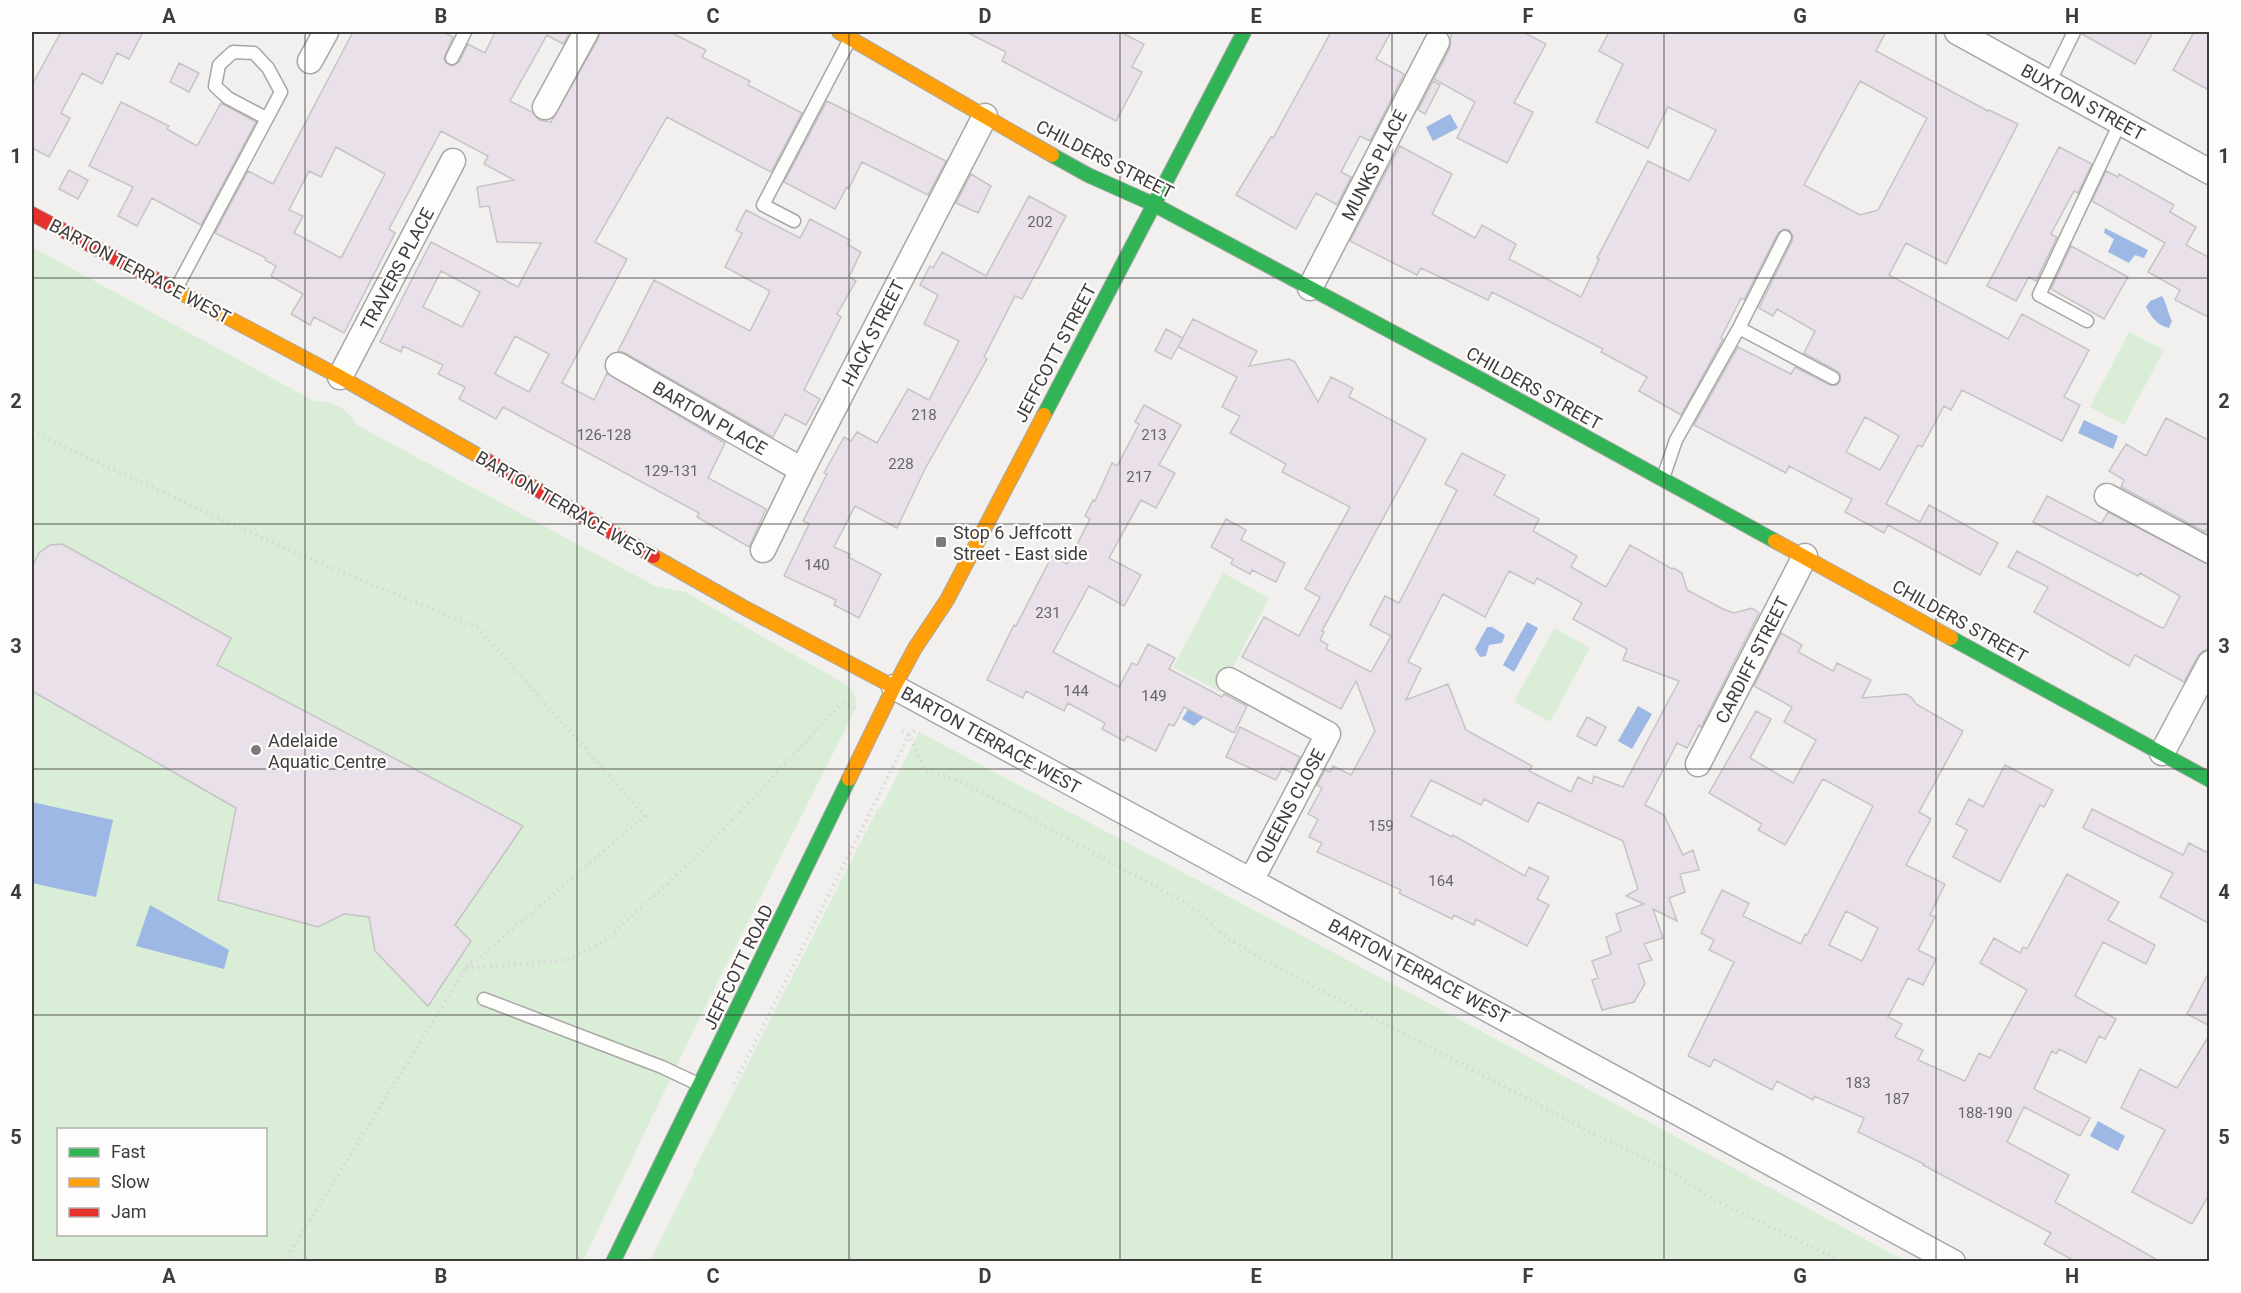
<svg xmlns="http://www.w3.org/2000/svg" width="2241" height="1293" font-family="Roboto,sans-serif">
<style>
.green{fill:#daedd6;fill-rule:evenodd}
.water{fill:#9db8e5}
.building{fill:#e9e0ea;stroke:#c5c4c4;stroke-width:1.5;fill-rule:evenodd}
.lines{fill:none;stroke-linecap:round;stroke-linejoin:round}
.lane-casing{stroke:#a8a7a6;stroke-width:15}
.street-casing{stroke:#a8a7a6;stroke-width:27}
.fast-casing{stroke:#a8a7a6;stroke-width:16}
.slow-casing{stroke:#a8a7a6;stroke-width:16}
.jam-casing{stroke:#a8a7a6;stroke-width:16}
.path{stroke:#d8d8d8;stroke-width:4;stroke-dasharray:1.5 4.5;stroke-linecap:butt}
.lane{stroke:#fdfdfc;stroke-width:12}
.street{stroke:#fdfdfc;stroke-width:24}
.fast{stroke:#30b455;stroke-width:14}
.slow{stroke:#ff9f0a;stroke-width:14}
.jam{stroke:#e5322d;stroke-width:14}
.grid{fill:none;stroke:#3d3c3b;stroke-width:1.5;stroke-opacity:0.55}
.poi-dot{fill:#7c7b7a;stroke:#fffdfb;stroke-width:2}
.labels{text-anchor:middle;dominant-baseline:central;stroke-width:4.5;stroke-linejoin:round;paint-order:stroke}
.number-label{font-size:15px;fill:#686567}
.street-label{font-size:18px;fill:#3d3c3b;stroke:#fffdfb}
.poi-label{font-size:18px;fill:#3d3c3b;stroke:#fffdfb;text-anchor:start}
.neatline{fill:none;stroke:#3d3c3b;stroke-width:2}
.grid-label{font-size:20px;text-anchor:middle;font-weight:bold;fill:#3d3c3b}
</style>
<rect width="100%" height="100%" fill="#f2f0ee"/>
<path class="green" d="M32 247 314 401C335 401 345 407 357 425L655 586 685 592 845 684C855 693 859 699 854 712L701 1015 583 1261H32ZM58 1130H266V1234H58Z
M2129 332 2164 350 2124 425 2090 407Z
M1223 573 1269 598 1220 692 1173 667Z
M1554 628 1590 648 1550 722 1514 702Z
M919 732 1466 1023 1905 1261H650L694 1173 693 1172 878 808 880 809Z"/>
<path class="water" d="M1450 114 1458 128 1433 141 1426 127Z
M2105 228 2148 250 2144 258 2135 255 2129 263 2108 252 2114 239 2104 233Z
M2162 296C2167 304 2167 311 2172 321L2169 328C2157 325 2152 318 2146 307L2150 301Z
M2084 420 2118 436 2113 449 2078 433Z
M1527 622 1538 628 1514 672 1503 665Z
M1487 627H1492L1505 635 1502 643 1489 645 1486 656 1480 657 1475 649Z
M1200 690 1215 698 1203 718 1194 726 1182 719Z
M1638 706 1652 714 1632 749 1618 741Z
M32 802 113 820 96 897 32 883Z
M150 905 229 950 224 969 136 946Z
M2098 1121 2125 1136 2118 1151 2090 1136Z"/>
<path class="building" d="M61 32H143L129 59 117 53 102 84 82 73 61 113 70 118 49 157 32 148V85Z
M353 32H443L453 37 444 58 446 63 452 66 459 62 468 44 485 53 495 32H570L563 44 547 35 510 101 532 112 539 120 551 122 598 39 600 32H670L706 50 702 57 750 81 748 85 802 113 771 172 667 117 595 242 627 259 562 383 594 400 607 373 725 443 708 478 766 509 749 547 697 517 699 513 503 407 496 419 459 399 465 387 438 374 443 365 403 346 401 352 380 342 431 242 518 287 541 243 497 242 489 206 480 207 477 187 514 180 484 164 488 156 441 131 389 229 395 233 344 333 314 317 310 325 291 314 303 294 271 276 276 266 265 260 266 258 215 233 248 171 273 184ZM336 147 385 174 341 258 294 233 303 216 289 210 309 171 321 177ZM441 271 480 292 462 327 423 307ZM515 336 549 354 529 392 495 374Z
M966 32H1120L1144 44 1132 67 1142 72 1116 121 1002 61 1006 52Z
M1331 32H1391L1376 59 1404 74 1370 141 1360 136 1341 172 1351 177 1337 205 1316 193 1296 229 1236 195 1271 137 1273 138Z
M1451 32H1523L1546 44 1514 103 1533 112 1507 163 1457 138 1475 102 1434 79 1450 48Z
M1609 32H1886L1876 51 1988 111 1989 110 2018 124 1946 264 1906 243 1889 275 2008 339 2022 314 2089 350 2064 397 2080 405 2062 441 1962 390 1951 410 1944 406 1922 447 1918 445 1886 504 1920 522 1929 505 1998 543 1980 575 1888 525 1884 533 1845 512 1852 499 1789 466 1786 473 1694 425 1738 347 1791 374 1795 367 1830 385H1837L1840 381V374L1837 371 1804 353 1815 331 1777 309 1773 316 1759 308 1792 241 1793 236 1789 230 1784 229 1778 233 1744 300 1741 298 1721 338 1723 339 1681 415 1639 391 1647 377 1601 352 1603 349 1492 292 1488 300 1421 268 1417 275 1350 241 1400 146 1452 174 1432 214 1475 238 1482 225 1516 244 1509 259 1581 297 1599 259 1597 258 1648 161 1689 181 1716 130 1668 107 1648 148 1596 122 1623 64 1599 51ZM1860 81 1927 118 1878 210 1860 215 1804 185ZM1865 417 1899 436 1880 470 1846 452Z
M2082 32H2153L2135 64 2082 34Z
M2194 32H2210V91L2173 70Z
M179 63 199 73 189 92 170 82Z
M1433 81 1440 85 1425 114 1418 110Z
M827 101 946 161 928 195 862 162 849 188 847 187 835 209 784 182Z
M121 102 169 126 167 129 197 146 221 103 256 122 201 225 152 198 137 226 118 216 133 187 89 166Z
M2059 147 2092 164 2078 193 2074 191 2051 234 2057 237 2036 281 2029 277 2016 301 1987 286Z
M69 170 88 180 78 199 59 189Z
M2106 171 2118 177 2119 174 2174 205 2170 212 2196 227 2186 245 2210 258V318L2175 300 2180 290 2148 272 2165 243 2092 201Z
M971 174 991 186 978 213 956 203Z
M1029 196 1066 216 1022 299 1015 296 984 357 987 359 925 469 897 528 855 506 834 547 850 554 848 557 881 574 859 618 834 605 836 600 784 576 809 524 803 521 827 474 824 473 844 437 851 441 857 432 877 443 908 389 929 400 959 341 924 324 938 295 920 285 930 266 933 268 942 252 986 276Z
M746 210 800 238 810 219 850 240 848 245 861 252 849 277 856 281 837 314 841 317 804 390 820 399 806 425 785 414 773 437 625 353 618 351 654 280 750 331 770 291 725 267 742 233 736 230Z
M2071 246 2128 277 2104 319 2051 289Z
M1193 319 1257 351 1249 366 1289 359 1295 362 1318 402 1331 377 1353 388 1349 397 1426 439 1322 631 1324 632 1320 640 1328 645 1326 649 1371 672 1391 636 1370 625 1385 596 1399 603 1457 490 1445 484 1462 453 1505 475 1494 495 1539 519 1533 531 1577 556 1571 567 1606 587 1630 545 1672 569 1674 568 1682 573 1687 590 1723 609 1734 613 1752 608 1759 613 1701 727 1699 725 1687 748 1677 743 1645 805 1664 815 1683 855 1693 850 1699 870 1680 874 1685 892 1669 898 1677 921 1653 909 1663 938 1644 944 1652 960 1638 964 1645 984 1634 1002 1602 1010 1592 980 1598 978 1592 961 1611 954 1606 937 1621 931 1616 914 1644 904 1626 896 1638 889 1623 841 1538 802 1528 822 1484 799 1481 805 1431 780 1411 816 1452 837 1453 835 1525 876 1529 867 1549 877 1537 899 1549 905 1527 946 1476 919 1474 925 1454 915 1452 919 1399 893 1401 890 1317 852 1322 843 1309 837 1318 819 1308 814 1322 788 1317 785 1325 770 1330 772 1333 766 1351 775 1375 731 1356 681 1341 709 1242 657 1264 617 1299 636 1320 597 1305 589 1350 507 1282 472 1286 464 1230 433 1240 416 1222 407 1237 377 1178 347ZM1509 571 1534 584 1537 578 1582 603 1573 619 1627 649 1623 660 1679 681 1623 787 1594 776 1592 784 1578 777 1571 792 1529 771 1532 766 1466 730 1448 684 1406 700 1421 668 1408 662 1443 594 1485 617Z
M1166 329 1183 338 1171 359 1155 351Z
M1144 405 1181 425 1159 465 1175 473 1156 508 1141 500 1109 558 1141 575 1124 606 1089 586 1053 652 1119 687 1132 663 1137 665 1148 644 1175 658 1169 669 1222 697 1224 694 1247 706 1234 733 1184 707 1174 726 1169 724 1156 751 1127 736 1124 741 1102 729 1105 723 1068 703 1064 711 1026 691 1023 698 987 680 1014 625 1016 626 1052 556 1067 564 1090 519 1085 516 1093 500 1095 501 1112 463 1117 466 1139 424 1135 422Z
M2166 418 2210 441V523L2205 532 2121 487 2124 480 2109 471 2126 444 2146 456Z
M2047 496 2101 524 2108 512 2210 565V649L2203 651 2198 656 2184 682 2135 655 2129 666 2034 612 2048 587 2008 567 2017 551 2160 627 2164 628 2180 596 2140 573 2138 576 2033 522Z
M1226 519 1246 530 1241 540 1285 563 1276 582 1252 570 1250 574 1231 564 1233 559 1211 547Z
M62 544 231 638 217 665 523 826 455 925 471 941 428 1006 375 951 369 917 344 914 318 927 218 900 236 808 32 691V567L39 553 50 545Z
M1781 633 1802 645 1798 652 1833 671 1837 663 1871 680 1862 698 1906 694 1912 698 1916 704 1963 731 1919 812 1931 819 1906 865 1945 884 1930 915 1935 917 1918 950 1936 959 1923 985 1908 978 1888 1017 1902 1024 1895 1037 1923 1050 1918 1060 1965 1081 1979 1053 1990 1058 2027 990 1980 963 1994 938 2020 953 2023 947 2027 949 2067 874 2119 902 2108 920 2155 945 2146 964 2103 942 2075 996 2116 1019 2105 1039 2099 1036 2086 1063 2059 1049 2056 1054 2052 1051 2034 1089 2090 1118 2080 1136 2024 1107 2007 1142 2069 1175 2055 1202 2161 1262H2076L2044 1244 2051 1233 1923 1165 1924 1164 1858 1132 1864 1118 1814 1096 1813 1100 1777 1081 1772 1090 1714 1059 1710 1067 1688 1056 1734 962 1709 950 1714 940 1701 933 1722 890 1749 903 1743 916 1801 944 1805 934 1807 935 1873 806 1823 779 1785 845 1758 830 1762 824 1709 793 1756 711 1771 719 1750 758 1793 783 1816 740 1784 722 1792 707 1754 686ZM1846 911 1878 928 1862 961 1829 945Z
M1587 717 1606 727 1596 746 1577 736Z
M1240 727 1300 757 1292 773 1282 768 1276 780 1226 757Z
M2005 765 2053 790 2044 807 2040 805 2000 882 1953 857 1967 830 1956 824 1969 799 1983 807Z
M2092 809 2183 855 2189 843 2210 854V924L2160 897 2173 873 2083 828Z
M2210 970V1026L2187 1014Z
M2210 1034V1193L2192 1224 2132 1192 2165 1130 2121 1108 2140 1069 2177 1088Z"/>
<g class="lines">
<g class="lane-casing">
<path id="lane" d="M452 58 465 32
M2049 83 2074 32
M794 221 763 205 850 39
M176 289 281 92 268 68 254 53 233 52 219 65 215 86 228 98 266 118
M2087 321 2039 295 2120 123
M1739 328 1833 378
M1663 478 1676 440 1739 328 1785 237
M484 999 662 1067 698 1084"/>
</g>
<g class="street-casing">
<path id="street" d="M1957 32 2210 172
M310 61 326 32
M545 107 586 32
M1310 288 1437 42
M618 365 802 470
M340 377 453 161
M2107 496 2210 551
M763 550 802 470 985 116
M1229 680 1328 734 1251 881
M894 687 1953 1262
M2162 753 2210 663
M1698 764 1805 556"/>
</g>
<g class="fast-casing">
<path id="fast" d="M1052 155 1088 175 1153 204 1482 380 1775 541
M1044 415 1244 32
M1951 638 2210 780
M613 1262 849 779"/>
</g>
<g class="slow-casing">
<path id="slow" d="M839 32 1052 155
M170 287 340 377 486 460
M1775 541 1951 638
M653 556 743 607 894 687
M849 779 894 687 915 648 947 600 1044 415"/>
</g>
<g class="jam-casing">
<path id="jam" d="M32 214 170 287
M486 460 653 556"/>
</g>
<path class="path" d="M32 432 284 548 478 628 645 816 467 968 567 960 605 941 705 849 842 703 855 708
M902 731 909 735 925 770 965 783 1188 904 1229 939 1288 973 1596 1135 1669 1170 1712 1199 1843 1262
M734 1084 909 735 916 730
M284 1262 469 963 474 959"/>
<use href="#lane" class="lane"/>
<use href="#street" class="street"/>
<use href="#fast" class="fast"/>
<use href="#slow" class="slow"/>
<use href="#jam" class="jam"/>
</g>
<path class="grid" d="M305 32V1262M577 32V1262M849 32V1262M1120 32V1262M1392 32V1262M1664 32V1262M1936 32V1262M32 278H2210M32 524H2210M32 769H2210M32 1015H2210"/>
<g class="poi-dot">
<rect x="935" y="536" width="12" height="12" rx="3"/>
<circle cx="256" cy="750" r="6"/>
</g>
<g class="labels">
<g class="number-label">
<text x="1040" y="222">202</text>
<text x="924" y="415">218</text>
<text x="604" y="435">126-128</text>
<text x="1154" y="435">213</text>
<text x="901" y="464">228</text>
<text x="671" y="471">129-131</text>
<text x="1139" y="477">217</text>
<text x="817" y="565">140</text>
<text x="1048" y="613">231</text>
<text x="1076" y="691">144</text>
<text x="1154" y="696">149</text>
<text x="1381" y="826">159</text>
<text x="1441" y="881">164</text>
<text x="1858" y="1083">183</text>
<text x="1897" y="1099">187</text>
<text x="1985" y="1113">188-190</text>
</g>
<g class="street-label">
<text transform="translate(2083 102) rotate(29)">BUXTON STREET</text>
<text transform="translate(1105 159) rotate(27)">CHILDERS STREET</text>
<text transform="translate(1374 165) rotate(-63)">MUNKS PLACE</text>
<text transform="translate(397 269) rotate(-62)">TRAVERS PLACE</text>
<text transform="translate(140 271) rotate(28)">BARTON TERRACE WEST</text>
<text transform="translate(873 333) rotate(-63)">HACK STREET</text>
<text transform="translate(1055 353) rotate(-62)">JEFFCOTT STREET</text>
<text transform="translate(1534 388) rotate(29)">CHILDERS STREET</text>
<text transform="translate(710 418) rotate(30)">BARTON PLACE</text>
<text transform="translate(565 506) rotate(30)">BARTON TERRACE WEST</text>
<text transform="translate(1960 621) rotate(29)">CHILDERS STREET</text>
<text transform="translate(1752 660) rotate(-63)">CARDIFF STREET</text>
<text transform="translate(991 740) rotate(29)">BARTON TERRACE WEST</text>
<text transform="translate(1290 806) rotate(-62)">QUEENS CLOSE</text>
<text transform="translate(738 967) rotate(-64)">JEFFCOTT ROAD</text>
<text transform="translate(1419 971) rotate(28)">BARTON TERRACE WEST</text>
</g>
<g class="poi-label">
<text x="953" y="532">Stop 6 Jeffcott<tspan x="953" dy="21">Street - East side</tspan></text>
<text x="268" y="740">Adelaide<tspan x="268" dy="21">Aquatic Centre</tspan></text>
</g>
</g>
<rect width="2241" height="1293" fill="none" stroke="#fffdfb" stroke-width="66"/>
<rect x="57" y="1128" width="210" height="108" fill="#fffdfb" stroke="#b1b0ae" stroke-width="1.5"/>
<rect x="69" y="1148" width="30" height="9" fill="#30b455" stroke="#b1b0ae" stroke-width="1.5"/>
<text x="111" y="1158" font-size="18" fill="#3d3c3b">Fast</text>
<rect x="69" y="1178" width="30" height="9" fill="#ff9f0a" stroke="#b1b0ae" stroke-width="1.5"/>
<text x="111" y="1188" font-size="18" fill="#3d3c3b">Slow</text>
<rect x="69" y="1208" width="30" height="9" fill="#e5322d" stroke="#b1b0ae" stroke-width="1.5"/>
<text x="111" y="1218" font-size="18" fill="#3d3c3b">Jam</text>
<rect x="33" y="33" width="2175" height="1227" class="neatline"/>
<g class="grid-label">
<text x="169" y="23">A</text>
<text x="441" y="23">B</text>
<text x="713" y="23">C</text>
<text x="985" y="23">D</text>
<text x="1256" y="23">E</text>
<text x="1528" y="23">F</text>
<text x="1800" y="23">G</text>
<text x="2072" y="23">H</text>
<text x="16" y="163">1</text>
<text x="2224" y="163">1</text>
<text x="16" y="408">2</text>
<text x="2224" y="408">2</text>
<text x="16" y="653">3</text>
<text x="2224" y="653">3</text>
<text x="16" y="899">4</text>
<text x="2224" y="899">4</text>
<text x="16" y="1144">5</text>
<text x="2224" y="1144">5</text>
<text x="169" y="1283">A</text>
<text x="441" y="1283">B</text>
<text x="713" y="1283">C</text>
<text x="985" y="1283">D</text>
<text x="1256" y="1283">E</text>
<text x="1528" y="1283">F</text>
<text x="1800" y="1283">G</text>
<text x="2072" y="1283">H</text>
</g>
</svg>
